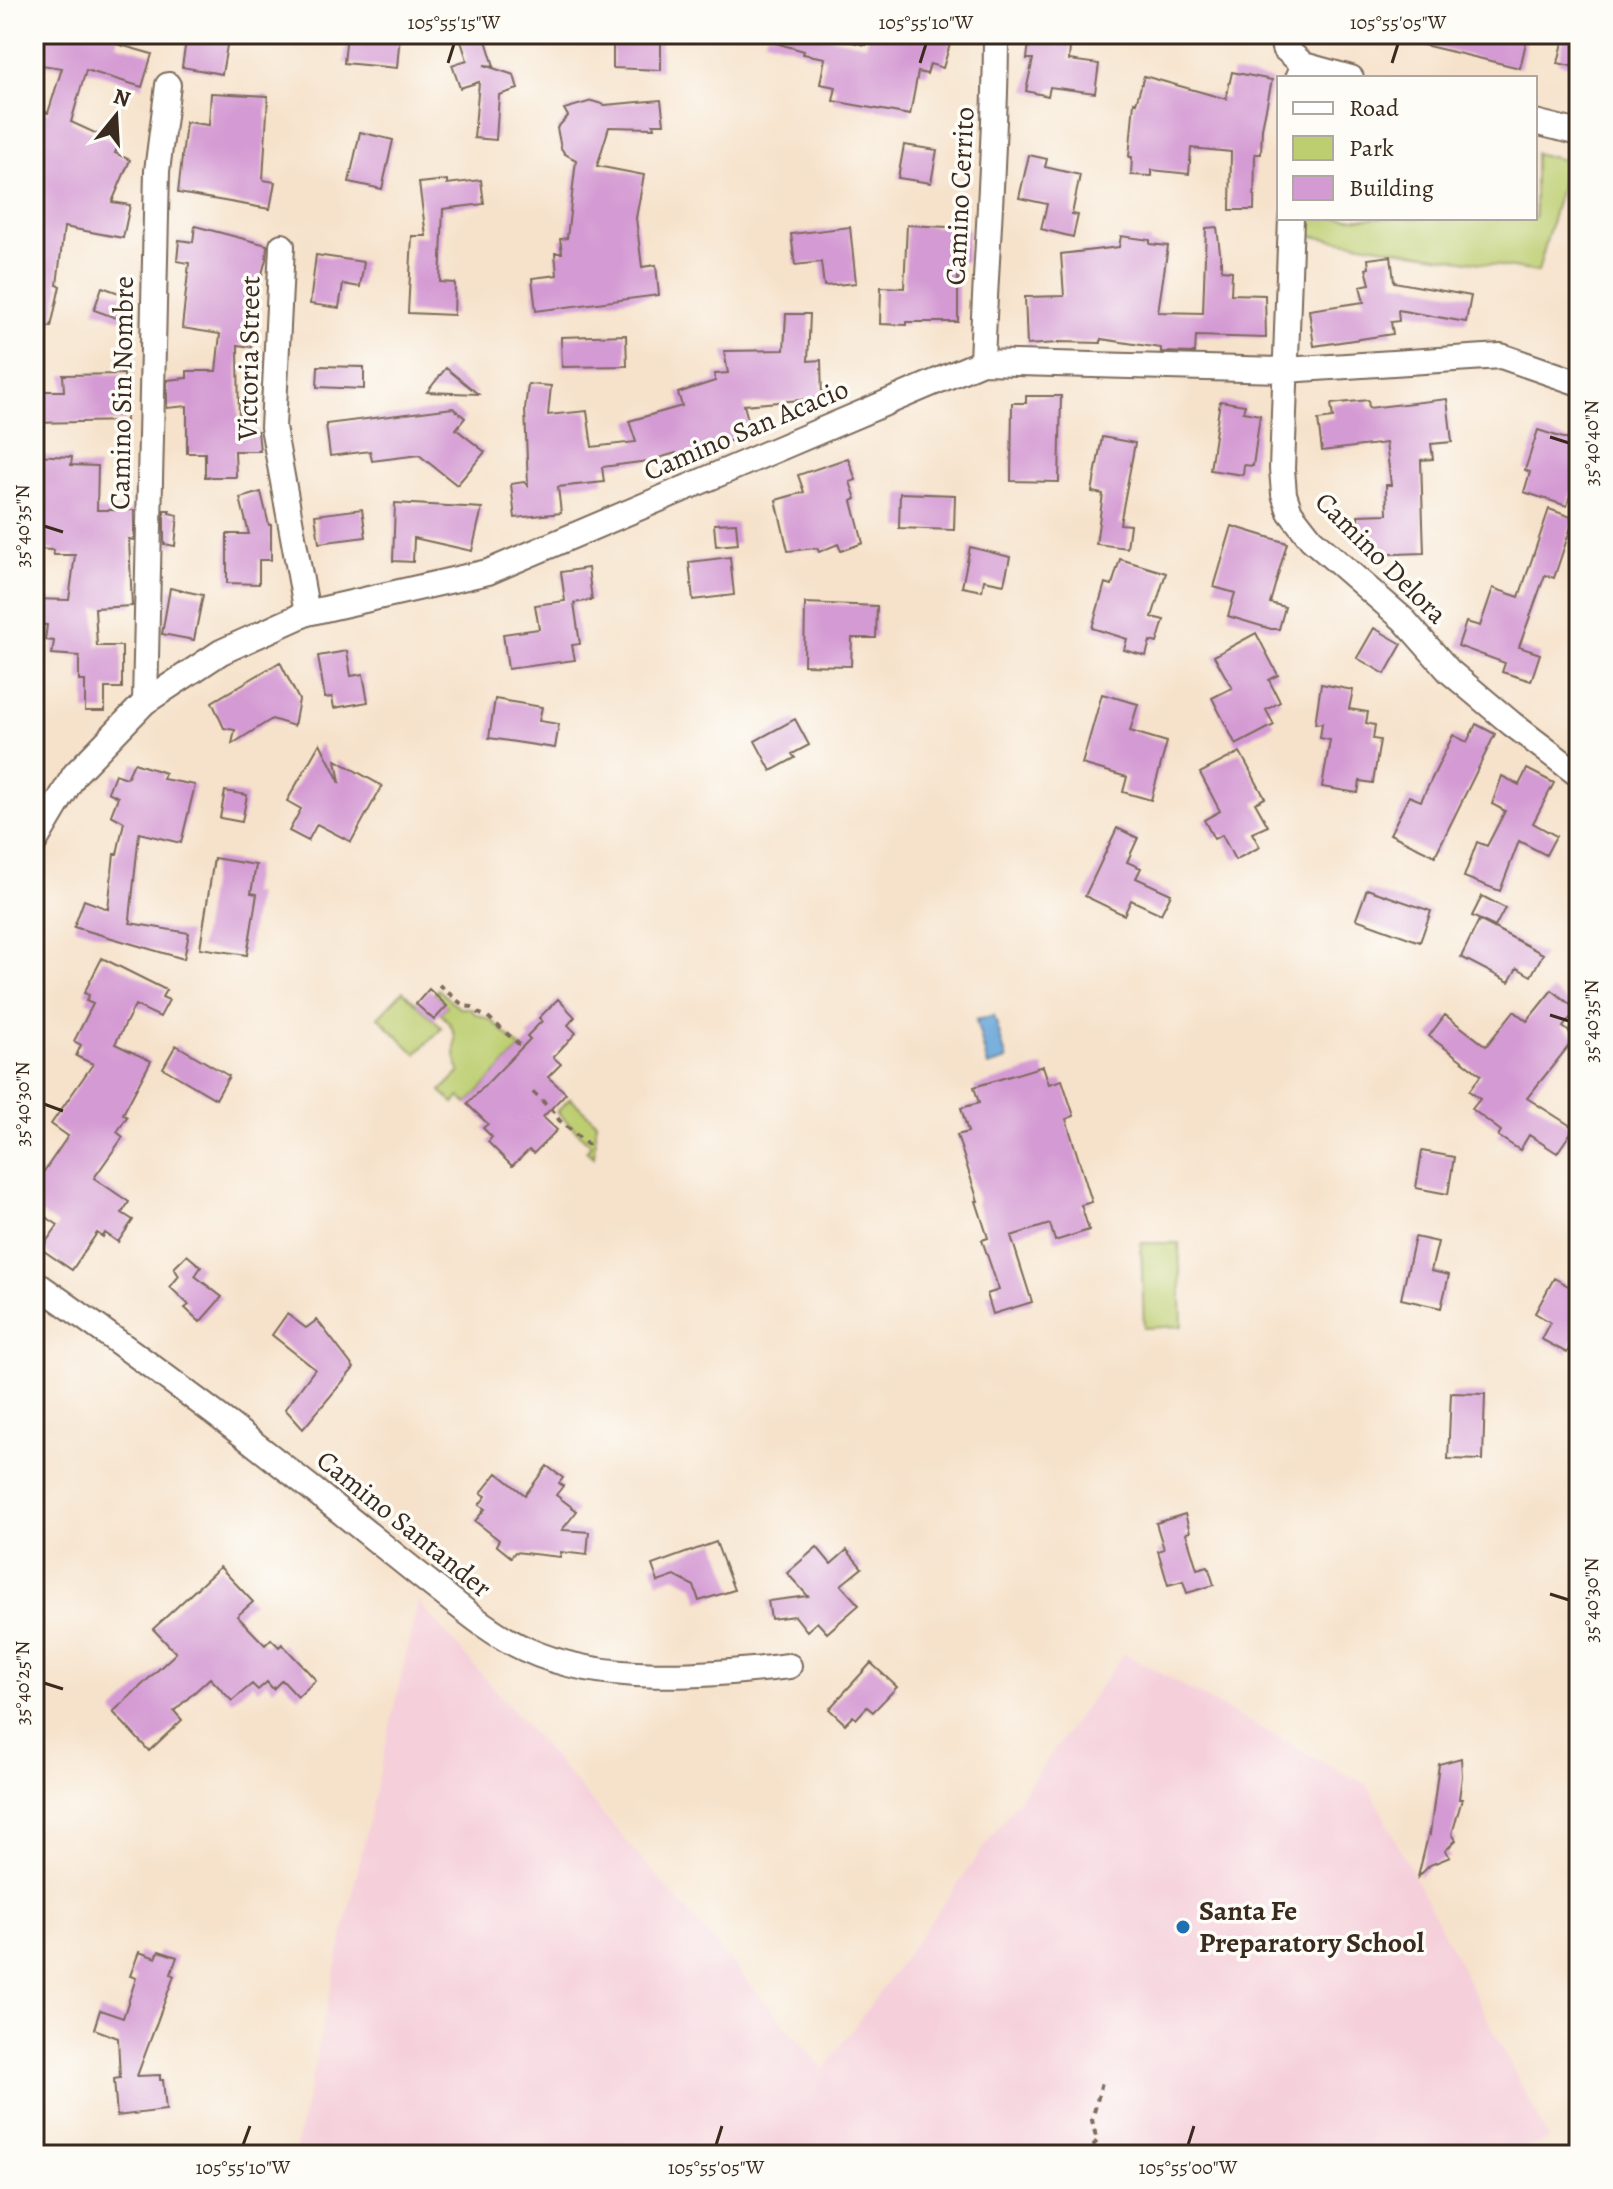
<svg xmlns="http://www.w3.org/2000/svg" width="1613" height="2189" font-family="Alegreya,serif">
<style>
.built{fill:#f5cfda}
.green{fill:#bdce71;stroke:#7c7c48;stroke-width:2}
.water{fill:#66a4d8;stroke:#50677b;stroke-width:2}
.building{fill:#d49ad3}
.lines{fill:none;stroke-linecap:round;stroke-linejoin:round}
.street-casing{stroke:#7c6a5b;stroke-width:28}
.path{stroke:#7c6a5b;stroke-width:4;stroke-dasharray:6 6;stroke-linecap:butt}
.street{stroke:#fff;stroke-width:24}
.ticks{fill:none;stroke:#3b2a1e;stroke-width:3}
.poi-dot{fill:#1f6fb2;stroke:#fdfcf7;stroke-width:3}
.labels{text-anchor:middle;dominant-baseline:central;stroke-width:7;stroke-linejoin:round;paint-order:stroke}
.street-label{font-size:28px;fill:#3b2a1e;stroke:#fdfcf7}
.poi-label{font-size:28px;font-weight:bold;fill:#3b2a1e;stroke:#fdfcf7;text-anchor:start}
.neatline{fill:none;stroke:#3b2a1e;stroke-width:3}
.ticks-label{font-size:20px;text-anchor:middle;fill:#3b2a1e}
</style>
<rect width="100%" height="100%" fill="#fdfcf7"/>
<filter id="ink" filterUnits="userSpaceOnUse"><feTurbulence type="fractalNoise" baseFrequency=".0125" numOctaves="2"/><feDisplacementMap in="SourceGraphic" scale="16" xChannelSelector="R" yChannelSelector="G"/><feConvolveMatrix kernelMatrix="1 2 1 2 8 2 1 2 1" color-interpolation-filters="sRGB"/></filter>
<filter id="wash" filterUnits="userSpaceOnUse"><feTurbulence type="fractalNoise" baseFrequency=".006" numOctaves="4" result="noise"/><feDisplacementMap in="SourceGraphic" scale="32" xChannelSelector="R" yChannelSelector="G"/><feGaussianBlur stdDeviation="1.8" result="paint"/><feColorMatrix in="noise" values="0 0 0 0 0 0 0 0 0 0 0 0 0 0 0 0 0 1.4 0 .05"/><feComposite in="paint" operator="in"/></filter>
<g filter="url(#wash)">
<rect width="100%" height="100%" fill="#f6e2cb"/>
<path class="built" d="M418 1601 824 2069 1124 1653 1331 1767 1367 1784 1549 2139 1507 2155H294Z"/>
<path class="green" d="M1535 153 1568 161 1538 272 1304 235 1305 218H1535Z
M438 989 459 1008H470L475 1014 491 1020 521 1048 467 1104 460 1097 454 1103 441 1091 460 1072C447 1045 467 1038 440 1013L447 1006 434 994Z
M403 991 442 1028 416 1054 378 1017Z
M570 1098 596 1122 594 1158 586 1151 591 1145 557 1112Z
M1141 1243H1179L1182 1326 1144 1328Z"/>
<path class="water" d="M994 1015 1007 1060 988 1066 976 1020Z"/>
<g id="blocks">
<path class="building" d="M34 34H120L117 44 152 54 142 87 86 70 71 122 119 144 115 153 130 160 112 202 130 205 123 238 64 227 57 285 60 286 51 327 34 323V296L41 261 34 260V109L48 113 62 68 34 64Z
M187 34H229L222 74 182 67Z
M347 34H400L397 68 344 63Z
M472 34H484L494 66 484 65 514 75 518 89 499 95 496 140 474 138 479 82 460 88 452 65 467 60 460 38Z
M613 34H661V70L613 68Z
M766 34H814L866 45 868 34H953L943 68 930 64 927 74 918 72 910 115 833 101 836 87 820 84 825 58 803 54 804 51 765 40Z
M1030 34H1071L1069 60 1099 64 1095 93 1050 87 1048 96 1026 91 1033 59H1027Z
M1408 34H1528L1520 68 1407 41Z
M1565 34H1579V68L1558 63Z
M1232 72 1272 80 1262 128 1261 154H1255L1254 210H1230L1231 152 1191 148 1189 174 1152 170V176L1131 175 1132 157H1129L1134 102 1136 103 1144 76 1226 99Z
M211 93 268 96 263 180 275 182 270 209 178 193 186 122 209 125Z
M661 100 664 124H653L654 128 609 127 597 166 644 175 636 218 642 267 656 265 659 295 536 311 532 278 557 275 555 253H562L560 239 567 238 576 160 565 154 561 148 557 128 568 116 564 109 592 101 605 105Z
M360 132 393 140 382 189 349 182Z
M904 145 937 150 931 183 898 178Z
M1029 155 1047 159 1045 167 1080 175 1072 214 1078 215 1073 237 1041 229 1047 204 1019 198Z
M447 180V184L481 180 484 204 443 209 440 282 455 283 454 315 408 313 412 236H426L419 183Z
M907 225 968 228 966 262H958V322H907V325L880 324 881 287 904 288Z
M195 226 267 245 266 259 257 293 251 347 238 345 239 431H258L260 451H235L236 477H205V453H187V406L167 408V380L187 378V371H216L220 334 182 328 189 263 177 261 179 240 193 242Z
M850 227 856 283 824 286 821 262 795 265 791 234Z
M1217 227 1222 270 1232 271 1231 294 1265 295 1266 338 1196 336 1195 353 1161 352V348L1101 339V343L1058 342V343L1027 345 1025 297 1064 296 1061 254 1119 247 1121 236 1150 240V244L1168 246 1158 312 1203 313 1206 228Z
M316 255 364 262 360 287 343 284 339 308 310 304Z
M1391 256 1394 282 1471 296 1466 322 1398 310 1399 321 1391 322 1393 334 1314 346 1309 310 1364 302 1360 286 1370 284 1366 269 1369 268 1368 259Z
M102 287 131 297 122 320 94 310Z
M786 314H810L808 361 821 360 822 398 744 405 752 434 677 457 676 453 648 461 602 467 604 482 558 487 561 513 515 518 511 484 524 482 528 486 525 409 528 384 551 386 548 415 587 411 592 447 636 442 629 421 682 406 678 393 715 381V374L728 373 724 351 784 350Z
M626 335 627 366 562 367 561 337Z
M318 366 364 367V389L317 387Z
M446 368 478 394 427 392Z
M124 374 126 421 34 423V391H64L63 375Z
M1026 396H1061L1059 482 1011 481 1012 403H1026Z
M1447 399 1452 442 1431 444 1433 459 1421 460 1424 553 1366 555V537H1359L1358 515 1387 514 1386 485H1391L1386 443 1322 451 1318 420 1333 418 1331 404 1368 400 1369 408Z
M1220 401 1245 405 1243 412 1260 415 1253 466 1244 465 1243 475 1210 470Z
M453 408 465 418 456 429 485 452 457 485 419 455 372 461 370 451 330 456 326 424Z
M1538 430 1579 443V469L1567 506 1524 492 1530 472 1525 470Z
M1102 437 1135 443 1120 524 1130 525 1127 548 1096 544 1103 494 1092 492Z
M34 455 72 457 71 465 98 466 97 510H134V540L129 539 132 606 95 608 97 646H122V688H105V711H85V681H79V656L52 654 54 641 45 640 47 625 34 624V599L69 600 75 555H54L53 550 34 549Z
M848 458 856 480 850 482 856 499 852 501 863 543 841 551 838 544 819 552 817 548 788 551 776 500 804 492 798 475Z
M261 492 269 525H271V560H259V584L227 583V534H249L240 498Z
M900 493 955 495 954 530 899 528Z
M395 503 482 508 472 551 414 538 413 562 393 561Z
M362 509 366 537 319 543 315 515Z
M1549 509 1574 518 1554 578 1545 575 1519 647 1540 654 1531 681 1502 672 1505 663 1458 646 1466 622 1480 626 1493 588 1519 597Z
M164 510H170L169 513 178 515 175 546 164 544Z
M736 523 738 544 716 546 714 524Z
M1232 526 1287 543 1270 603 1285 607 1279 629H1271L1228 616 1235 593 1214 587Z
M970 547 1010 557 1004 584 984 580 982 591 962 587Z
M730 557 734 595 693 600 689 562Z
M1120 559 1166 573 1152 617 1164 620 1157 643 1150 641 1146 656 1124 650 1127 639 1092 628 1105 583 1112 585Z
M588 568 592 600 574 603 580 644 572 645 575 660 508 669 503 634 539 629 535 605 565 601 561 572Z
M170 588 203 595 194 640 162 634Z
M805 603 877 606 876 638H852L851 666 804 665Z
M1374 628 1402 644 1385 674 1357 658Z
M1256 633 1278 675 1269 680 1280 702 1266 710 1274 725 1236 745 1212 698 1232 688 1214 656Z
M347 651 351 676 363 674 368 702 334 708 332 697 325 698 318 656Z
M280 662 299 700 294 726 272 719 232 744 235 730 224 728 212 702Z
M1321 684 1353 690 1349 709 1368 712 1366 723 1375 725 1373 739 1380 740 1373 783 1360 781 1358 793 1322 787 1330 740 1320 738 1322 723 1315 724Z
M1102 694 1138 704 1130 731 1167 742 1151 800 1123 792 1127 777 1082 764Z
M495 699 542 707 539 721 559 724 555 748 489 738Z
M795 719 809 745 792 754 795 758 771 771 755 741Z
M1476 724 1495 734 1435 856 1390 834 1409 796 1421 801 1453 735 1467 742Z
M320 743 340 783 336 760 382 786 351 842 317 824 308 841 289 831 301 809 287 801Z
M1240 752 1265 798 1255 803 1268 826 1252 833 1260 847 1235 860 1222 835 1214 839 1204 820 1220 811 1200 773Z
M134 763 165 773 163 779 195 785 181 843 139 833 130 919 131 920 130 923 189 933 184 959 74 927 84 900 108 909 114 854H117L124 822 111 815 118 797 108 792 115 774 127 778Z
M1527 769 1554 783 1533 823 1556 836 1546 855 1519 841 1500 891 1464 877 1477 842 1487 846 1505 811 1492 804 1502 776 1519 785Z
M225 791 247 795 242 822 220 818Z
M1117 828 1138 838 1127 862 1141 868 1136 878 1171 894 1161 914 1131 900 1124 915 1085 896Z
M214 858 256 865 251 893 257 894 247 955 200 948Z
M1367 889 1431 911 1420 942 1356 919Z
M1482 896 1505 908 1495 927 1472 916Z
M1479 920 1543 954 1531 976 1517 968 1509 982 1461 957Z
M102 958 166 990 162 997 169 1000 160 1017 135 1005 115 1044 151 1061 123 1114 127 1117 117 1132 123 1137 94 1178 129 1202 122 1213 133 1220 118 1242 105 1233 103 1237 97 1233 72 1270 41 1249 58 1225 34 1209V1186L68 1136 51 1124 93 1064 76 1056 81 1045 74 1041 93 1004 86 1001 89 995 84 993Z
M429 989 447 1006 434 1020 416 1004Z
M1552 990 1577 1010 1563 1027 1576 1037 1527 1098 1574 1128 1557 1153 1529 1135 1520 1150 1498 1136 1501 1131 1472 1109 1480 1099 1469 1091 1481 1075 1429 1036 1445 1015 1486 1046 1514 1011 1527 1021Z
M558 999 575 1017 568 1025 576 1033 553 1057 561 1064 548 1077 566 1093 543 1117 557 1130 534 1153 529 1150 512 1166 488 1142 492 1137 483 1128 488 1124 467 1104 530 1039 527 1036 542 1021 539 1018Z
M176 1045 229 1076 216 1099 163 1068Z
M1043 1066 1049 1084 1062 1080 1074 1116 1066 1119 1092 1202 1081 1205 1089 1230 1055 1241 1050 1224 1011 1236 1032 1302 993 1314 987 1294 999 1290 982 1240 988 1238 976 1201H978L957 1135 968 1132 961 1108 979 1103 974 1087Z
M1422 1151 1454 1157 1448 1194 1416 1188Z
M1415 1237 1438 1242 1431 1271 1449 1275 1441 1308 1401 1299Z
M187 1255 201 1267 195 1276 222 1297 200 1322 185 1308 189 1305 170 1287 179 1276 174 1268Z
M1554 1278 1579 1292V1329L1567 1353 1541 1339 1550 1322 1535 1313Z
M287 1314 306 1328 317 1320 354 1368 303 1429 285 1409 315 1369 272 1335Z
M1451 1393 1485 1394 1483 1460 1448 1459Z
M547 1466 563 1478 559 1483 563 1486 556 1495 577 1511 562 1530 589 1532 587 1555 561 1552 560 1557 515 1552 511 1557 496 1545 499 1540 475 1521 485 1509 479 1505 486 1496 481 1493 497 1473 525 1495Z
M1185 1514 1190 1532 1186 1533 1197 1569 1208 1566 1214 1585 1187 1593 1183 1581 1168 1585 1158 1551 1164 1549 1156 1523Z
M716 1542 734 1590 699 1601 694 1586 675 1576 658 1582 652 1565Z
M817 1547 831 1564 847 1550 862 1568 841 1585 859 1605 827 1633 817 1622 807 1631 795 1616 771 1619 768 1601 808 1596 787 1573Z
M220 1567 253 1602 237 1616 265 1645 271 1639 279 1647 282 1644 316 1680 298 1697 282 1680 273 1689 267 1682 258 1690 252 1684 232 1701 210 1678 174 1711 182 1720 149 1751 113 1712 176 1653 153 1629Z
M871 1663 897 1687 873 1712 867 1707 856 1719 853 1716 845 1724 829 1709Z
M1461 1758 1462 1776 1459 1799H1462L1452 1834 1456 1840 1445 1851 1450 1857 1430 1865 1418 1877 1429 1832 1430 1834 1439 1764Z
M159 1951 177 1957 171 1974 174 1976 137 2076 160 2075V2080H163L166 2110 117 2116 114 2079 120 2078 118 2038 94 2029 100 2010 123 2018 136 1978 130 1976 139 1952 156 1958Z"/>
</g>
</g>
<g filter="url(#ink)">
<use href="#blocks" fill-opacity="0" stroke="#7c6a5b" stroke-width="2"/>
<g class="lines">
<g class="street-casing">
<path id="street" d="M1282 34 1284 48 1304 65 1298 78
M1304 65 1351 78
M1535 122 1579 133
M1291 218 1282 469 1284 494 1290 512 1311 539 1404 620 1449 671 1512 724 1579 775
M282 246 273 427 307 613
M982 362C986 253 996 144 996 34
M145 702 157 171 168 85
M34 843 75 774 145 702 221 652 307 613 488 572 982 362 1285 370 1501 356 1579 383
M34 1282C135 1353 235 1427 331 1504 369 1534 406 1565 445 1595 470 1615 496 1636 525 1649 602 1685 707 1676 789 1666"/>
</g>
<path class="path" d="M439 985 464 1006 472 1007 478 1013 488 1017 522 1047
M533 1092 556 1114 559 1120 588 1145 584 1149
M1085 2155 1097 2141 1092 2120 1102 2082"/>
<use href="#street" class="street"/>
</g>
</g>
<path class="ticks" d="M448 63 454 44M920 63 926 44M1392 63 1398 44M1550 437 1569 443M44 526 63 532M1550 1015 1569 1021M44 1104 63 1111M1550 1594 1569 1600M44 1683 63 1689M243 2145 250 2126M716 2145 722 2126M1188 2145 1194 2126"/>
<circle class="poi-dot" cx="1183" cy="1927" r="8"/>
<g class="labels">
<g class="street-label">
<text transform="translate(960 196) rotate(-87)">Camino Cerrito</text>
<text transform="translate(249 358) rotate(-89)">Victoria Street</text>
<text transform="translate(122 393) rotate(-89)">Camino Sin Nombre</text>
<text transform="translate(746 430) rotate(-23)">Camino San Acacio</text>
<text transform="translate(1381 558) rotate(45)">Camino Delora</text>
<text transform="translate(404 1524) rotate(39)">Camino Santander</text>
</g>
<g class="poi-label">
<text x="1199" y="1911">Santa Fe<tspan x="1199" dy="32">Preparatory School</tspan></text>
</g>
</g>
<rect width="1613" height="2189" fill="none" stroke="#fdfcf7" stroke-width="88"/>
<rect x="1277" y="76" width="260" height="144" fill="#fdfcf7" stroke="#afa8a0" stroke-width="2"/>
<rect x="1293" y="102" width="40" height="12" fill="#ffffff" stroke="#afa8a0" stroke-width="2"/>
<text x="1349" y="116" font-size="24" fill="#3b2a1e">Road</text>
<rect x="1293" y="136" width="40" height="24" fill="#bdce71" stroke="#afa8a0" stroke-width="2"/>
<text x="1349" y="156" font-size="24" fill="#3b2a1e">Park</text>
<rect x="1293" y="176" width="40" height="24" fill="#d49ad3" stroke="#afa8a0" stroke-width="2"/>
<text x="1349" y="196" font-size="24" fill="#3b2a1e">Building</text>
<g transform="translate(116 116) rotate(18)" stroke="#fdfcf7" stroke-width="6" paint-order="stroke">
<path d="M0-6L14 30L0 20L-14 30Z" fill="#3b2a1e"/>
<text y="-12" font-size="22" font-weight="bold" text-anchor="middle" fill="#3b2a1e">N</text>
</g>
<rect x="44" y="44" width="1525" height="2101" class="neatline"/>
<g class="ticks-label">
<text x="454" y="29">105°55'15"W</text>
<text x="926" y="29">105°55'10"W</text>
<text x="1398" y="29">105°55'05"W</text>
<text transform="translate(1591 443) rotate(-90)" y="7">35°40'40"N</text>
<text transform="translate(22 526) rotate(-90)" y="7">35°40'35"N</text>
<text transform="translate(1591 1021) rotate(-90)" y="7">35°40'35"N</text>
<text transform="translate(22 1104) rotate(-90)" y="7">35°40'30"N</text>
<text transform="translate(1591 1600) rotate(-90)" y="7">35°40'30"N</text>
<text transform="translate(22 1683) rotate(-90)" y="7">35°40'25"N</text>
<text x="243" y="2174">105°55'10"W</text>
<text x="716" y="2174">105°55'05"W</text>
<text x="1188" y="2174">105°55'00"W</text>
</g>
</svg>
